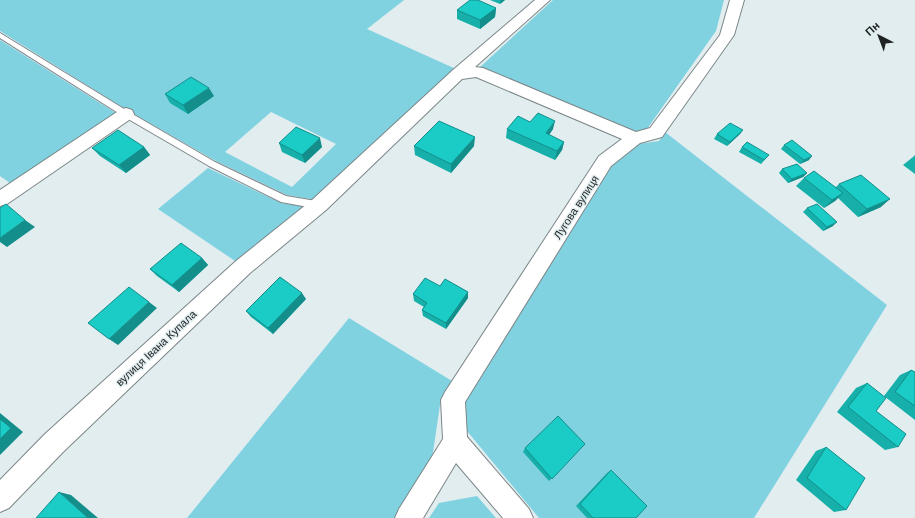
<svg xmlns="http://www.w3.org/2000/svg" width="915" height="518" font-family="Arial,sans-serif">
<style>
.green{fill:#81d2e1;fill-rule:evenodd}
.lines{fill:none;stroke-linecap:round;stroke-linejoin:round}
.service-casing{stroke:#7c8688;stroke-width:2}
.minor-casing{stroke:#7c8688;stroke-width:2}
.service{fill:#fff;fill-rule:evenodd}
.minor{fill:#fff;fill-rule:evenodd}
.wall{fill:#17afaa}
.shaded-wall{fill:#138e8b}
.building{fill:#1bcbc6;stroke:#138e8b}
.labels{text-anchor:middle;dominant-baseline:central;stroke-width:3;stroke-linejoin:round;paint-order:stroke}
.street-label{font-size:11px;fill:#1e2223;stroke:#e1edef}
</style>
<rect width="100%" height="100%" fill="#e1edef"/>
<path class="green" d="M0 0H404L367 29 456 69 316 200 287 195 216 161 130 112 0 31ZM271 112 336 144 292 187 225 152Z
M553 0H724L716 31 647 129 633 132 479 68Z
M0 40 119 115 14 186 0 176Z
M665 132 887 305 754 518H539L467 431 462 403 612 165 638 144 659 141Z
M208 168 281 203 307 207 238 263 158 209Z
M349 318 452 381 441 398 432 459 394 518H187Z
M477 496 496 518H429L439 503Z"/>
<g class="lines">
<g class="service-casing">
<path id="service" d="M0 33 129 112 215 162 286 196 322 202 324 205 322 208 319 209 281 202 209 166 123 116 0 38Z"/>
</g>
<g class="minor-casing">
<path id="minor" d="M535 0H550L475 67 483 68 636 132 650 128 720 35 730 0H744L734 35 662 137 640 143 611 166 465 402 467 437 529 509 533 518H503L456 463 423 518H395L399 509 443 439 441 400 445 392 599 156 622 139 476 77 462 79 326 210 250 273 63 452 9 508 0 512V480L45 434 236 261 312 200 453 70Z
M126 108 132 110 134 114 132 118 7 204 0 206V190L120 110Z"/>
</g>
<use href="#service" class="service"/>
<use href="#minor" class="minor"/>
</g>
<path class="wall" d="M490 0H505L500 4Z
M496 8 495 17 480 29 457 19V10Z
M165 94 214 96 188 114 170 103Z
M530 122 553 129 549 135 564 142 562 150 555 160 506 138 507 129Z
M743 130 740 134 727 146 714 139 717 134Z
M279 143 322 147 305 163 282 152Z
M784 145 809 160 800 164 781 149Z
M414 146H474L451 173 415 155Z
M144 147 150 155 126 173 100 156 92 148Z
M742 147 769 155 761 164 739 152Z
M915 155V174L903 165 913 157Z
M782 169 807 173 803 177 788 183 779 173Z
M804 178 836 187 839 184 881 207 858 217 838 198 835 201 824 208 796 186Z
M807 208 833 226 823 231 803 212Z
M202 258 208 265 179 292 157 276 150 269Z
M440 286 468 292V298L446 329 423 316 422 310 424 307 414 301 413 294Z
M306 299 273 334 251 317 246 311Z
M911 370 915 372V420L884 396 900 375Z
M867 383 876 411 898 447 885 450 837 412 856 388Z
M585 444 549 481 523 452 525 448Z
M826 447 846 510 834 512 796 480 816 451Z
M611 470 636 518H587L576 506 607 473Z"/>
<path class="shaded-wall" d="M501 0H505L500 4Z
M496 8 495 17 480 29V20Z
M209 88 214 96 188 114 183 105Z
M555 121 553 129 544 142 546 133Z
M743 130 740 134 727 146 730 142Z
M475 137 474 146 451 173V164Z
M320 138 322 147 305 163 302 155Z
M564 142 562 150 555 160 557 151Z
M144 147 150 155 126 173 119 165Z
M812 156 809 160 800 164 804 160Z
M807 173 803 177 788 183 792 179Z
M843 193 835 201 824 208 832 200Z
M890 199 881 207 858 217 867 209Z
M25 220 35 227 7 247 0 242V238Z
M837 222 833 226 823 231 827 227Z
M202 258 208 265 179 292 172 285Z
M468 292V298L446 329V323Z
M302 293 306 299 273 334 268 328Z
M149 302 157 308 118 345 109 339Z
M0 413 23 432 0 455Z
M59 492 71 495 98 518H88Z"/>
<path class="building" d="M470 0H478L496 8 480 20 457 10Z
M191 77 209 88 183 105 165 94Z
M538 113 555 121 546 133 564 142 557 151 507 129 518 116 530 122Z
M439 121 475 137 451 164 414 146Z
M730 123 743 130 730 142 717 134Z
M296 127 320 138 302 155 279 143Z
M118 130 144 147 119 165 92 148Z
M792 140 812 156 804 160 784 145Z
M747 142 769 155 764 160 742 147Z
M797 164 807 173 792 179 782 169Z
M814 171 843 193 832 200 804 178Z
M861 175 890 199 867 209 839 184Z
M6 204 25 220 0 238V208Z
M817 204 837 222 827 227 807 208Z
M181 243 202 258 172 285 150 269Z
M280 277 302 293 268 328 246 311Z
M425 278 440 286 445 279 468 292 446 323 422 310 427 303 413 294Z
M129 287 149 302 109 339 88 323Z
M911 370 915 372V406L895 392Z
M867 383 886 398 876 411 906 434 898 447 848 407Z
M558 416 585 444 552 479 525 448Z
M0 419 11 428 0 439Z
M826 447 865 478 846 510 807 478Z
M611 470 647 506 636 518H593L580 504Z
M59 492 88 518H36Z"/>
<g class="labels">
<g class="street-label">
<text transform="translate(576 207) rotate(-57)">Лугова вулиця</text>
<text transform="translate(156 348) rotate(-43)">вулиця Івана Купала</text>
</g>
</g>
<g transform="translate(879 36) rotate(318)" stroke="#e1edef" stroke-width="3" paint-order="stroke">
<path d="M0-3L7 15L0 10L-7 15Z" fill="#1e2223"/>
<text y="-6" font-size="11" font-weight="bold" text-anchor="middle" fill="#1e2223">Пн</text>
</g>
</svg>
